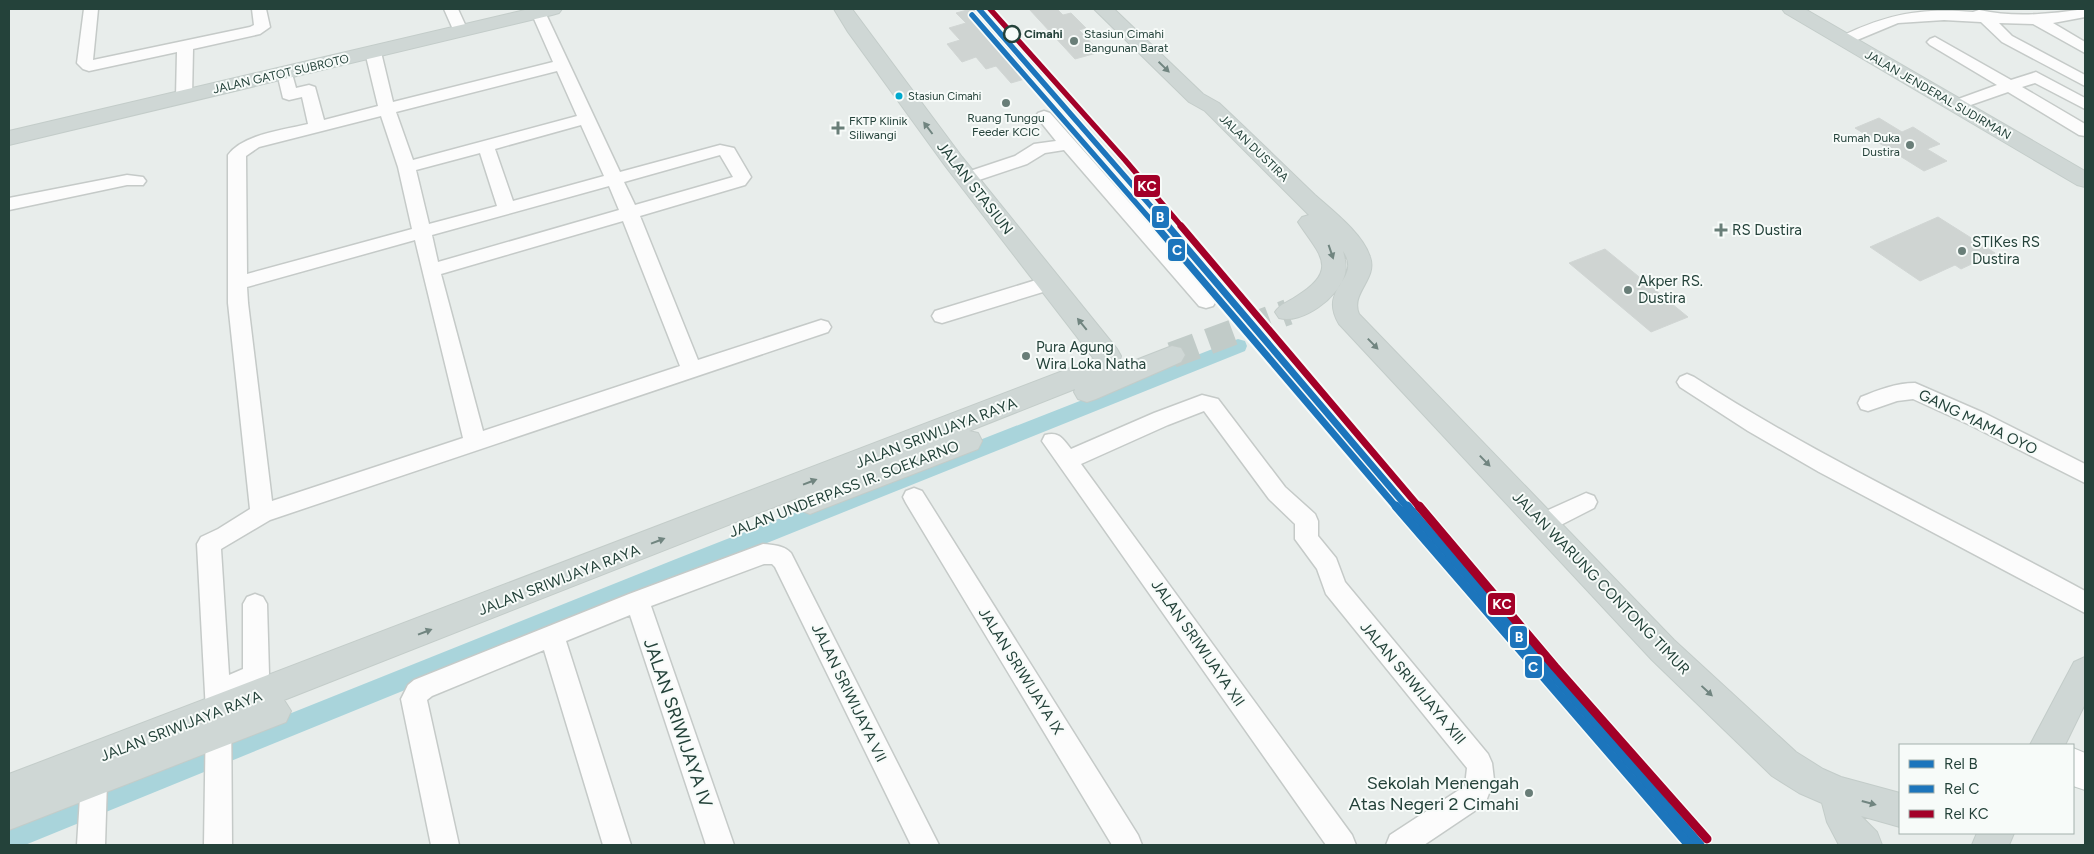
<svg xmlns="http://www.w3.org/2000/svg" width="2094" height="854" font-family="Figtree,sans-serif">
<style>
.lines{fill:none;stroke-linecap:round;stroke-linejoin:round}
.canal{fill:#a9d4db;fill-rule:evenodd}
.building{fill:#cfd4d2;stroke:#d1d6d4}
.primary-tunnel{stroke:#c1cbc8;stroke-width:26;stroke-dasharray:26 13;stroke-linecap:butt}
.minor-casing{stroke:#c5cac8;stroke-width:3}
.secondary-casing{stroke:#c3cbc8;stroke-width:2}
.primary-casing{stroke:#c3ccc9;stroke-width:2}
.minor{fill:#fcfcfc;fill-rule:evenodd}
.secondary{fill:#fcfcfc;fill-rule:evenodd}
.primary{fill:#cfd7d5;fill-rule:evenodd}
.rail-1-far2-casing{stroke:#f7fbf9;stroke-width:9}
.rail-1-far1-casing{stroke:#f7fbf9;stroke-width:11}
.rail-1-casing{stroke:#f7fbf9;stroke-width:12}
.rail-2-far2-casing{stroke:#f7fbf9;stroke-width:9}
.rail-2-far1-casing{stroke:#f7fbf9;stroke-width:11}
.rail-2-casing{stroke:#f7fbf9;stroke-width:12}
.rail-3-far2-casing{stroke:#f7fbf9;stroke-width:9}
.rail-3-far1-casing{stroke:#f7fbf9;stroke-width:11}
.rail-3-casing{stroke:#f7fbf9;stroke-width:12}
.rail-1-far2{stroke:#1c75bc;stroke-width:5.5}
.rail-1-far1{stroke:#1c75bc;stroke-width:7}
.rail-1{stroke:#1c75bc;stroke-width:9}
.rail-2-far2{stroke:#1c75bc;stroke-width:5.5}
.rail-2-far1{stroke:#1c75bc;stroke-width:7}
.rail-2{stroke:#1c75bc;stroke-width:9}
.rail-3-far2{stroke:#a30028;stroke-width:5.5}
.rail-3-far1{stroke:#a30028;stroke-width:7}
.rail-3{stroke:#a30028;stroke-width:9}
.oneway{fill:#718580}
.stop-dot{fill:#f7fbf9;stroke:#24423a;stroke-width:2.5}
.poi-dot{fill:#697e78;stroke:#f7fbf9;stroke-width:2}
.bus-dot{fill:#00a9ce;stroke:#f7fbf9;stroke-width:2}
.labels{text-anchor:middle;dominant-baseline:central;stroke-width:4;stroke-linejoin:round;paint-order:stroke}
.far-bus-label{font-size:11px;fill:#24423a;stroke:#f7fbf9;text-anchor:start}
.far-stop-label{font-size:12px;font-weight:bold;fill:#24423a;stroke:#f7fbf9;text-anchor:start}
.far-poi-label{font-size:12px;fill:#24423a;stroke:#f7fbf9;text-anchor:start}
.far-street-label{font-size:12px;fill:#24423a;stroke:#f7fbf9}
.street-label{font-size:15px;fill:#24423a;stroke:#f7fbf9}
.poi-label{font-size:15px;fill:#24423a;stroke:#f7fbf9;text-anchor:start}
.near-street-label{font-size:18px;fill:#24423a;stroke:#f7fbf9}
.near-poi-label{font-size:18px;fill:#24423a;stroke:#f7fbf9;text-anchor:end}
.line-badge{stroke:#f7fbf9;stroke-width:2}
.badge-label{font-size:14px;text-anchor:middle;font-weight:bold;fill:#fff}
</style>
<rect width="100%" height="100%" fill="#e8edeb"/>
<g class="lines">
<path class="canal" d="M1238 339 1245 341 1247 346 1245 351 692 573 25 845H9V826L676 559Z"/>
</g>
<path class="building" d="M971 9H981L1042 74 1011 83 996 66 986 69 976 57 962 62 947 44 960 40 949 28 966 23 956 13Z
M1029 9H1057L1063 15 1071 13 1086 28 1079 30 1100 52 1075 59Z
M1879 118 1902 132 1913 127 1940 144 1927 149 1947 161 1924 171 1855 128Z
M1938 217 1995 253 1961 269 1955 265 1920 281 1870 247Z
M1605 249 1688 317 1651 332 1569 263Z"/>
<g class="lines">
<path class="primary-tunnel" d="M1172 355 1288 312"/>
<g class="minor-casing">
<path id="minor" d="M84 9H98L93 60 250 27 254 25 252 9H266L270 27 260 34 193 49 192 97 190 100H178L176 97 177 52 89 71 83 69 77 63Z
M444 9H458L468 31 465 34H455Z
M533 9H543L545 12 620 172 720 145 734 148 751 177 745 185 640 216 698 360 821 320 828 322 831 327 828 332 270 520 221 549 229 675 243 669V604L247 597 255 594 263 597 267 604 269 674C261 690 247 692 231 697L232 845H204L206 712 197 544 201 537 218 529 250 509 228 303V155C243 134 284 130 308 124L302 97 289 100 283 98 277 73 279 70H291L296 88 309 85 315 87 324 120 378 106 365 52 368 49H378L381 52 393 102 553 62 531 12ZM557 71 577 116 413 160 396 112ZM381 116 398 167 412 229 247 274 246 156 259 147ZM581 125 604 176 513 201 495 149ZM480 153 497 206 429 224 416 170ZM720 155 733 177 635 205 624 182ZM609 186 619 210 438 262 432 235ZM623 221 680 366 483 431 441 274ZM415 240 463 438 272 501 248 303 247 287Z
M2085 9V17L2053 23 2085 42V53L2033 24 1999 23 2012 36 2085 75V86L2002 42 1981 22 1944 20 1898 23 1845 45 1840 43 1837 40 1840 37C1887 14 1920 8 1973 12L1979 10C2015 18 2049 14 2085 9Z
M1935 37 2011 80 2036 72 2085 98V109L2035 83 2022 87 2085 124V136L2079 135 2008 92 1962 108H1950L1948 105 1950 102 1997 85 1930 45 1927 42 1930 39Z
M1044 111 1050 113 1213 296 1216 301 1213 306 1206 308 1199 306 1064 150 1045 153 1027 164 973 182 967 183 961 182 958 178 961 174 1015 156 1034 144 1056 141 1036 116 1038 113Z
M127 175 143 177 146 181 143 185H127L9 210V198Z
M1049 276 1056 278 1059 283 1056 288 942 323 935 321 932 316 935 311Z
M1687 374 1694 377C1819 458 1955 520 2085 591V613L1819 472 1748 431 1680 387 1677 382 1680 377Z
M1915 383 1984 413 2085 464V483L1970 425 1913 399 1897 401 1868 411 1861 409 1858 403 1861 397C1878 390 1896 383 1915 383Z
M1202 395 1218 399 1285 487 1315 514 1318 521V536L1336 558 1345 582 1488 754 1492 763 1494 780 1485 804 1424 845H1386L1390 835 1465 786 1467 768 1326 594 1317 569 1295 539V524L1269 499 1204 411 1168 425 1081 464 1352 835 1356 845H1326L1042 441 1045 435C1059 431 1063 439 1071 449L1154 413Z
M914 488 922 491 1138 835 1142 845H1112L906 503 903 497 906 491Z
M1586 493 1594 496 1597 502 1594 508 1551 530 1543 532 1535 530 1532 523 1535 516Z
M763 544C774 545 783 545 791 553L939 845H911L775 567 772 564H764L651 606 734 845H706L630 615 566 641 631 845H603L544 650 432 696 427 700 459 845H431L401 699 408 685 414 680 629 594Z
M94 768 103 772 107 781 105 845H77L81 781 85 772Z"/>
</g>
<g class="secondary-casing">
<path id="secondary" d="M2073 748 2085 753V790L2073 786Z"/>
</g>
<g class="primary-casing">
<path id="primary" d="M529 9H562L559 13 552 15 9 145V131Z
M834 9H852L962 157 1117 349 1121 356 1118 367 1172 346 1181 348 1185 355 1181 362 1096 399 1087 402 1078 399 1074 392 1075 389 969 431 978 433 982 441 978 449 820 510 810 514 800 510 796 502 797 498 284 700 291 711 286 722 9 830V774L1094 359 946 167 848 32Z
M1094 9H1114L1203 94 1219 103C1251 133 1283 164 1315 195 1333 211 1363 234 1370 257 1378 279 1350 293 1359 314L1674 640 1796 752 1823 769 1841 777 1900 793V827L1861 816 1877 832 1882 845H1839L1827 822 1822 803 1799 793 1772 776 1652 660 1339 324C1317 287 1363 280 1343 251 1345 259 1347 266 1345 274 1339 297 1302 325 1279 318L1275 312C1281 303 1289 302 1297 296 1341 269 1318 253 1298 222L1302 217 1309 215 1205 111 1189 102Z
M1782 9H1805L2085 171V187L2077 185 1785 13Z
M2085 657V704L2065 745H2030L2074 662Z
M1977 833H2014L2009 845H1972Z"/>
</g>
<use href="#minor" class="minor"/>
<use href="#secondary" class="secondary"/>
<use href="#primary" class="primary"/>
<g class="rail-1-far2-casing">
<path id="rail-1-far2" d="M979 9 1169 227"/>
</g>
<g class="rail-1-far1-casing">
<path id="rail-1-far1" d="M1168 226 1408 508"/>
</g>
<g class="rail-1-casing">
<path id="rail-1" d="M1407 506 1700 845"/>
</g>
<g class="rail-2-far2-casing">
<path id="rail-2-far2" d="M972 15 1157 227"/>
</g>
<g class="rail-2-far1-casing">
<path id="rail-2-far1" d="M1156 226 1397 508"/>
</g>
<g class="rail-2-casing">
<path id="rail-2" d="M1396 506 1689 845"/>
</g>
<g class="rail-3-far2-casing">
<path id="rail-3-far2" d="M990 9 1125 160 1182 227"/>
</g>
<g class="rail-3-far1-casing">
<path id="rail-3-far1" d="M1181 226 1420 508"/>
</g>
<g class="rail-3-casing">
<path id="rail-3" d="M1419 506 1555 667 1707 839"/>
</g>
<use href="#rail-1-far2" class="rail-1-far2"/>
<use href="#rail-1-far1" class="rail-1-far1"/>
<use href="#rail-1" class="rail-1"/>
<use href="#rail-2-far2" class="rail-2-far2"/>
<use href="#rail-2-far1" class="rail-2-far1"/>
<use href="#rail-2" class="rail-2"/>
<use href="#rail-3-far2" class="rail-3-far2"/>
<use href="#rail-3-far1" class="rail-3-far1"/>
<use href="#rail-3" class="rail-3"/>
</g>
<defs><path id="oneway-solid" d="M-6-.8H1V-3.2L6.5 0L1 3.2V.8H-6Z" transform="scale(1.25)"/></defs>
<g class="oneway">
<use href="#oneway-solid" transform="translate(1164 67) rotate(44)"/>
<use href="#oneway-solid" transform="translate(928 128) rotate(-127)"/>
<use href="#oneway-solid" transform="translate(1331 252) rotate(71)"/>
<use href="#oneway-solid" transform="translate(1082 324) rotate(-129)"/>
<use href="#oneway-solid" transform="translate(1373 344) rotate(46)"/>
<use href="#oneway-solid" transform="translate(1485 461) rotate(46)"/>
<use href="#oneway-solid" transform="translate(810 482) rotate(-21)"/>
<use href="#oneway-solid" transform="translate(658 541) rotate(-21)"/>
<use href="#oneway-solid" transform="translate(425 632) rotate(-21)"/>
<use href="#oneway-solid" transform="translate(1707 691) rotate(43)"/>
<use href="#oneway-solid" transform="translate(1869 803) rotate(15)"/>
</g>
<circle class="stop-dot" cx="1012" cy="34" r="8"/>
<g class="poi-dot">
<circle cx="1074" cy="41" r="5"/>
<circle cx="1006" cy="103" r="5"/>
<path d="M835.5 120.5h5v5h5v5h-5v5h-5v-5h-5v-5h5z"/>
<circle cx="1910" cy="145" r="5"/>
<path d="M1718.5 222.5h5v5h5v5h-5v5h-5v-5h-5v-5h5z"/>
<circle cx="1962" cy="251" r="5"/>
<circle cx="1628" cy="290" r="5"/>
<circle cx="1026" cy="356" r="5"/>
<circle cx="1529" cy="793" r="5"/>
</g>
<circle class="bus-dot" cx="899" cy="96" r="4.5"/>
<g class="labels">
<g class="far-bus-label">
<text x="908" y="96">Stasiun Cimahi</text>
</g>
<g class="far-stop-label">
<text x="1024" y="34">Cimahi</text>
</g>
<g class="far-poi-label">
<text x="1084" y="34">Stasiun Cimahi<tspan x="1084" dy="14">Bangunan Barat</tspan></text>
<text x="1006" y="118" text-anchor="middle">Ruang Tunggu<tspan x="1006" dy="14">Feeder KCIC</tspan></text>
<text x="849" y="121">FKTP Klinik<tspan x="849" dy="14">Siliwangi</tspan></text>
<text x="1900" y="138" text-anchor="end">Rumah Duka<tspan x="1900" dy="14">Dustira</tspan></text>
</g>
<g class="far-street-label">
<text transform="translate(281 74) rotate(-13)">JALAN GATOT SUBROTO</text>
<text transform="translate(1938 95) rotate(30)">JALAN JENDERAL SUDIRMAN</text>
<text transform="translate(1254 148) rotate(44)">JALAN DUSTIRA</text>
</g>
<g class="street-label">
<text transform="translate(975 188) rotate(52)">JALAN STASIUN</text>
<text transform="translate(1978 422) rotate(26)">GANG MAMA OYO</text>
<text transform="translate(936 433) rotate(-21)">JALAN SRIWIJAYA RAYA</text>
<text transform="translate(844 489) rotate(-21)">JALAN UNDERPASS IR. SOEKARNO</text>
<text transform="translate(559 580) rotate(-21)">JALAN SRIWIJAYA RAYA</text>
<text transform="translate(1601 583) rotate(46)">JALAN WARUNG CONTONG TIMUR</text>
<text transform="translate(1198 643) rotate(55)">JALAN SRIWIJAYA XII</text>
<text transform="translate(1021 671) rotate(58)">JALAN SRIWIJAYA IX</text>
<text transform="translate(1413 683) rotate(50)">JALAN SRIWIJAYA XIII</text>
<text transform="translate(849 693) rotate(64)">JALAN SRIWIJAYA VII</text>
<text transform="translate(181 726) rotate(-21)">JALAN SRIWIJAYA RAYA</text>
</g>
<g class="poi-label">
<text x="1732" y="230">RS Dustira</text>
<text x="1972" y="242">STIKes RS<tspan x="1972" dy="17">Dustira</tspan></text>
<text x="1638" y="281">Akper RS.<tspan x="1638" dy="17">Dustira</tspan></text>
<text x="1036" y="347">Pura Agung<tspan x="1036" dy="17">Wira Loka Natha</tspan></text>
</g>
<g class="near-street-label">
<text transform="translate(678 723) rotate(71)">JALAN SRIWIJAYA IV</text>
</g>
<g class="near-poi-label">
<text x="1519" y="783">Sekolah Menengah<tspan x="1519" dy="21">Atas Negeri 2 Cimahi</tspan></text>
</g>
</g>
<g class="line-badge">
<rect x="1133" y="174" width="28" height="24" rx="5" fill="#a30028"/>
<rect x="1151" y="205" width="19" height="24" rx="5" fill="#1c75bc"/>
<rect x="1167" y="238" width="19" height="24" rx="5" fill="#1c75bc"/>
<rect x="1487" y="592" width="29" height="24" rx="5" fill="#a30028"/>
<rect x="1509" y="625" width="19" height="24" rx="5" fill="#1c75bc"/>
<rect x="1524" y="655" width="19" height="24" rx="5" fill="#1c75bc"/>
</g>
<g class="badge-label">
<text x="1147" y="191">KC</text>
<text x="1160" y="222">B</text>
<text x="1177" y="255">C</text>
<text x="1502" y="609">KC</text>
<text x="1519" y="642">B</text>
<text x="1533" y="672">C</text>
</g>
<rect width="2094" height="854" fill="none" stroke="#24423a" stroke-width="20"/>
<rect x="1899" y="744" width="175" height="90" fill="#f7fbf9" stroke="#a3b1ad"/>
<rect x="1909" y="760" width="25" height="8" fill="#1c75bc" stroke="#a3b1ad"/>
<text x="1944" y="769" font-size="15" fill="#24423a">Rel B</text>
<rect x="1909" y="785" width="25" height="8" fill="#1c75bc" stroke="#a3b1ad"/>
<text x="1944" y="794" font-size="15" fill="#24423a">Rel C</text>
<rect x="1909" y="810" width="25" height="8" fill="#a30028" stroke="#a3b1ad"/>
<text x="1944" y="819" font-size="15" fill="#24423a">Rel KC</text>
</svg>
